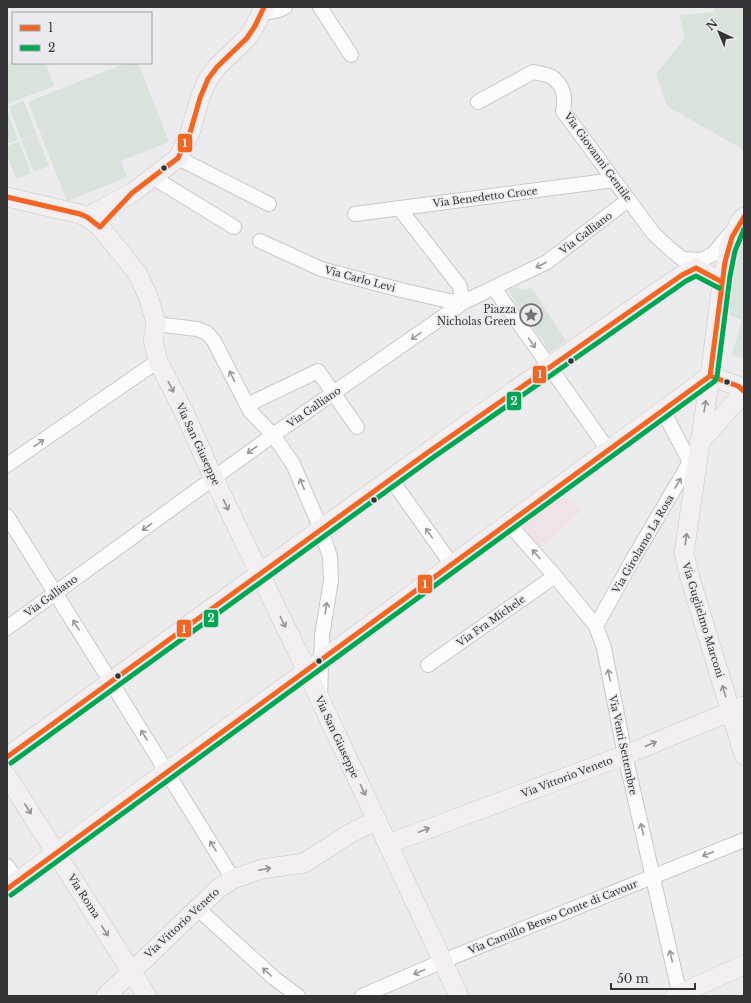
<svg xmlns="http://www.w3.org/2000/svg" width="751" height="1003" font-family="'Libre Baskerville',serif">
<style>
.built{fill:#dfdee5}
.education{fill:#f1e2e5}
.green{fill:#d9e3dc}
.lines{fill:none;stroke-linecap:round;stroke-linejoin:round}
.street-casing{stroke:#c8c8ca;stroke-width:16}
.secondary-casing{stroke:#c8c8ca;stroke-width:20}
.street{stroke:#fcfcfc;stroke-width:14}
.secondary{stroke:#f4eff0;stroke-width:19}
.bus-1-casing{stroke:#ebebef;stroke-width:8}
.bus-2-casing{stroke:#ebebef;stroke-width:8}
.bus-1{stroke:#f26522;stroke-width:5}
.bus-2{stroke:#00a651;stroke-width:5}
.oneway{stroke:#989899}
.oneway2{stroke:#949293}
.bus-dot{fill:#343436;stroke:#ebebef;stroke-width:1.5}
.labels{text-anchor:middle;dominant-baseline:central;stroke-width:3.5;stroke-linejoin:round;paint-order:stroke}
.street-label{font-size:10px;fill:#343436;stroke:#ebebef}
.poi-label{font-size:10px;fill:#343436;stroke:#ebebef;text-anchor:end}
.line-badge{stroke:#ebebef;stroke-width:1.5}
.badge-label{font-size:11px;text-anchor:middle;font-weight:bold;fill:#fff}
</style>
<rect width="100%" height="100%" fill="#ececee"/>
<path class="built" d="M715 7H744V12H714Z"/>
<path class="education" d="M562 493 569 502 572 501 581 511 539 550 518 526Z"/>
<path class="green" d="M714 12H744V150L667 106 656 74 685 38 679 15Z
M13 60V63H45L54 86 7 104V63Z
M126 63H138L169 142 121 161 127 177 67 201 28 102Z
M24 101 36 133 21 139 9 107Z
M7 111 18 140 7 144Z
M36 134 49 166 34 172 21 140Z
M19 141 31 173 16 179 7 155V146Z
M744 228V358L732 355 742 320 724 313 732 255Z
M517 287 522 290 532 288 566 341 550 352 508 291Z"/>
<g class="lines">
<g class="street-casing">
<path id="street" d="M320 7 351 55
M262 13 279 10 285 7
M478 102 533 72C538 73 547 74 552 77 564 86 566 97 563 111L653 233C667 247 679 258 696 268
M178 158 269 204
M154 178 234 227
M355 214 614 180
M260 241 321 269 401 290 449 301 464 302 459 285 399 208
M683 259 702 260 713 254 731 233
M494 288 609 451
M156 324 197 329 207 333 214 341 250 411 273 435 293 464 321 529 330 557 331 580 322 636 320 698
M247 405 318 371 357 427
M663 411 690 462 697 458
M7 465 158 361
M391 479 452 565
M7 516 111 682 233 879
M509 524 555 576 596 626 604 648 625 755 680 996
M596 626 633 559 690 462
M7 628 273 435 464 302 547 262 628 200
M428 665 555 576
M7 866 18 881
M197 908 274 978 298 996
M362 996 443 961 744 840"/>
</g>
<g class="secondary-casing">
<path id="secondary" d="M7 197 80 214 87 217 100 227 138 274 149 299 156 324 153 340 158 361 185 414 214 479 303 663 459 996
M87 217 132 193 178 158 190 133 200 98 208 79 217 67 247 38 255 26 264 7
M744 217 739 223 729 247 722 282 710 376 684 553 690 578 744 755
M710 376 738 386 744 391
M699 443 744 392
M7 757C231 595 453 430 682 275L696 268 722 282
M7 776 147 996
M388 844 625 755 744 706
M7 889 166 772 321 661 710 376
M106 996 219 888 233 879 262 869 304 863 349 834 377 820
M675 996 744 965"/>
</g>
<use href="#street" class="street"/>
<use href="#secondary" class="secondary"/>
<g class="bus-1-casing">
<path id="bus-1" d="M7 197 80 214 87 217 100 227 132 193 178 158 190 133 200 98 208 79 217 67 247 38 255 26 264 7
M710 376 738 386 744 391
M7 757 427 453 682 275 696 268 722 282
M7 889 710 376 725 262 732 237 744 217"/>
</g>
<g class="bus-2-casing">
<path id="bus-2" d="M11 763 431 459 686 281 696 276 719 288
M11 895 715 381 717 377 730 276 735 251 744 229"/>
</g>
<use href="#bus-1" class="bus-1"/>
<use href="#bus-2" class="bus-2"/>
</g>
<defs><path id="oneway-shaft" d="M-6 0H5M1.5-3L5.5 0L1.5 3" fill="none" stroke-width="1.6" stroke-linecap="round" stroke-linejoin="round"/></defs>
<g class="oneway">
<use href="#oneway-shaft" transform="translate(541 265) rotate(153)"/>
<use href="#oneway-shaft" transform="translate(416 336) rotate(145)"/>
<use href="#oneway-shaft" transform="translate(532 343) rotate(55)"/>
<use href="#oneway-shaft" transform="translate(232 376) rotate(-117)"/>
<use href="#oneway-shaft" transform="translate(39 443) rotate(-35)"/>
<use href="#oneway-shaft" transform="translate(252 450) rotate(144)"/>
<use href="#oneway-shaft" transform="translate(678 483) rotate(-59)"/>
<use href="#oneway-shaft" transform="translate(302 484) rotate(-113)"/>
<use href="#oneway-shaft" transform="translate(147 527) rotate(144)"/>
<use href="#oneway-shaft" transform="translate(429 533) rotate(-125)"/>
<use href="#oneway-shaft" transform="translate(536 554) rotate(-131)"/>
<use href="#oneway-shaft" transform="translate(326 608) rotate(-81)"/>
<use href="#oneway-shaft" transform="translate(76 625) rotate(-122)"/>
<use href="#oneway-shaft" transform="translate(609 675) rotate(-101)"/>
<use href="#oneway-shaft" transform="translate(144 735) rotate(-121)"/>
<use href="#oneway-shaft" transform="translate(642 829) rotate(-103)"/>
<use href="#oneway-shaft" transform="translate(213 846) rotate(-122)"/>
<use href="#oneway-shaft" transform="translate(708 854) rotate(159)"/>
<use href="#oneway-shaft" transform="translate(671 956) rotate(-103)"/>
<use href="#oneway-shaft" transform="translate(267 972) rotate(-138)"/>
<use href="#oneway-shaft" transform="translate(419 972) rotate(157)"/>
</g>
<g class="oneway2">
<use href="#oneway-shaft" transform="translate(171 387) rotate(63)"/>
<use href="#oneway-shaft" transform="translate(705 406) rotate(-81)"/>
<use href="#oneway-shaft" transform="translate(226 505) rotate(64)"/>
<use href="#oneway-shaft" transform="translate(686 539) rotate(-82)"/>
<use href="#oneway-shaft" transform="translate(283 622) rotate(64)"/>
<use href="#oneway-shaft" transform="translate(724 691) rotate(-107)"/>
<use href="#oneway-shaft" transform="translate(651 744) rotate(-23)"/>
<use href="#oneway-shaft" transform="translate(363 790) rotate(65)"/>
<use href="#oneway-shaft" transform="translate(28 809) rotate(57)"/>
<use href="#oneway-shaft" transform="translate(424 830) rotate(-21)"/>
<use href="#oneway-shaft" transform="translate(265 869) rotate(-11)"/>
<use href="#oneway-shaft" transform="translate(105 931) rotate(57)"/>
</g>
<defs>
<g id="sight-ring" transform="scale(1.15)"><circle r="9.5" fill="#ebebef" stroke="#747476" stroke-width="1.5"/><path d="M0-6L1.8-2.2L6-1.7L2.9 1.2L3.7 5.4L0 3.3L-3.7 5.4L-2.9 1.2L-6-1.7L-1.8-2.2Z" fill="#747476"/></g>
</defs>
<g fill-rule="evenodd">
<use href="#sight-ring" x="531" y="315"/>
</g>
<g class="bus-dot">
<circle cx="164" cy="168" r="3.5"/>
<circle cx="571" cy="361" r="3.5"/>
<circle cx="727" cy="382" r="3.5"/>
<circle cx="374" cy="500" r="3.5"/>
<circle cx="319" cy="661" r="3.5"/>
<circle cx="118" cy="676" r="3.5"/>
</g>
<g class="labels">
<g class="street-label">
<text transform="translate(598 157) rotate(54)">Via Giovanni Gentile</text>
<text transform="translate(485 197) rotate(-7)">Via Benedetto Croce</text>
<text transform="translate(586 233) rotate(-37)">Via Galliano</text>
<text transform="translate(360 279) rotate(15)">Via Carlo Levi</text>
<text transform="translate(314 407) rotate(-35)">Via Galliano</text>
<text transform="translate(198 444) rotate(65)">Via San Giuseppe</text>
<text transform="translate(643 544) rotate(-60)">Via Girolamo La Rosa</text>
<text transform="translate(51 596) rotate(-36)">Via Galliano</text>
<text transform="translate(703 620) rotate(73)">Via Guglielmo Marconi</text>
<text transform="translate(491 621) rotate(-35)">Via Fra Michele</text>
<text transform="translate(337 737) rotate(65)">Via San Giuseppe</text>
<text transform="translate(623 745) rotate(78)">Via Venti Settembre</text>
<text transform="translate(567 777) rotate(-21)">Via Vittorio Veneto</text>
<text transform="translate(84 896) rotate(57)">Via Roma</text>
<text transform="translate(553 917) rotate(-22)">Via Camillo Benso Conte di Cavour</text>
<text transform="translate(182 923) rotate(-43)">Via Vittorio Veneto</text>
</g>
<g class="poi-label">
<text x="516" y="309">Piazza<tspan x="516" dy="12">Nicholas Green</tspan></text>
</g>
</g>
<g class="line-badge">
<rect x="177" y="133" width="16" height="20" rx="4" fill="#f26522"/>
<rect x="532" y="365" width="15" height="19" rx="4" fill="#f26522"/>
<rect x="506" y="391" width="16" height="20" rx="4" fill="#00a651"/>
<rect x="417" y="574" width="16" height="20" rx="4" fill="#f26522"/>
<rect x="203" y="609" width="16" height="19" rx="4" fill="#00a651"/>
<rect x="176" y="619" width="16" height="19" rx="4" fill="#f26522"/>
</g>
<g class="badge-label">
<text x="185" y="147">1</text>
<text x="540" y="378">1</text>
<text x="514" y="405">2</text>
<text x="425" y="588">1</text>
<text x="211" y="622">2</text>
<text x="184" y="633">1</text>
</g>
<rect width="751" height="1003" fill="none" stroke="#343436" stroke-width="16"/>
<rect x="12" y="12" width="140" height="52" fill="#ebebef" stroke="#a2a2a5"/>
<rect x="20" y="25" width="20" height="6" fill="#f26522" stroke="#a2a2a5"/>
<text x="48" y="32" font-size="12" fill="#343436">1</text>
<rect x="20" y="45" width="20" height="6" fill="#00a651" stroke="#a2a2a5"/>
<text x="48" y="52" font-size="12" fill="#343436">2</text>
<g transform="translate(719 32) rotate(316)" stroke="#ebebef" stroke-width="3" paint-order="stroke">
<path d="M0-3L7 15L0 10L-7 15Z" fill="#343436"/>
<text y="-6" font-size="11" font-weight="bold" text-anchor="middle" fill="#343436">N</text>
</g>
<path d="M611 983v6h84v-6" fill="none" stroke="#343436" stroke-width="2"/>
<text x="617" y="983" font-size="12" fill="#343436" stroke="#ebebef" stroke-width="3" paint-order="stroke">50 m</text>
</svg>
